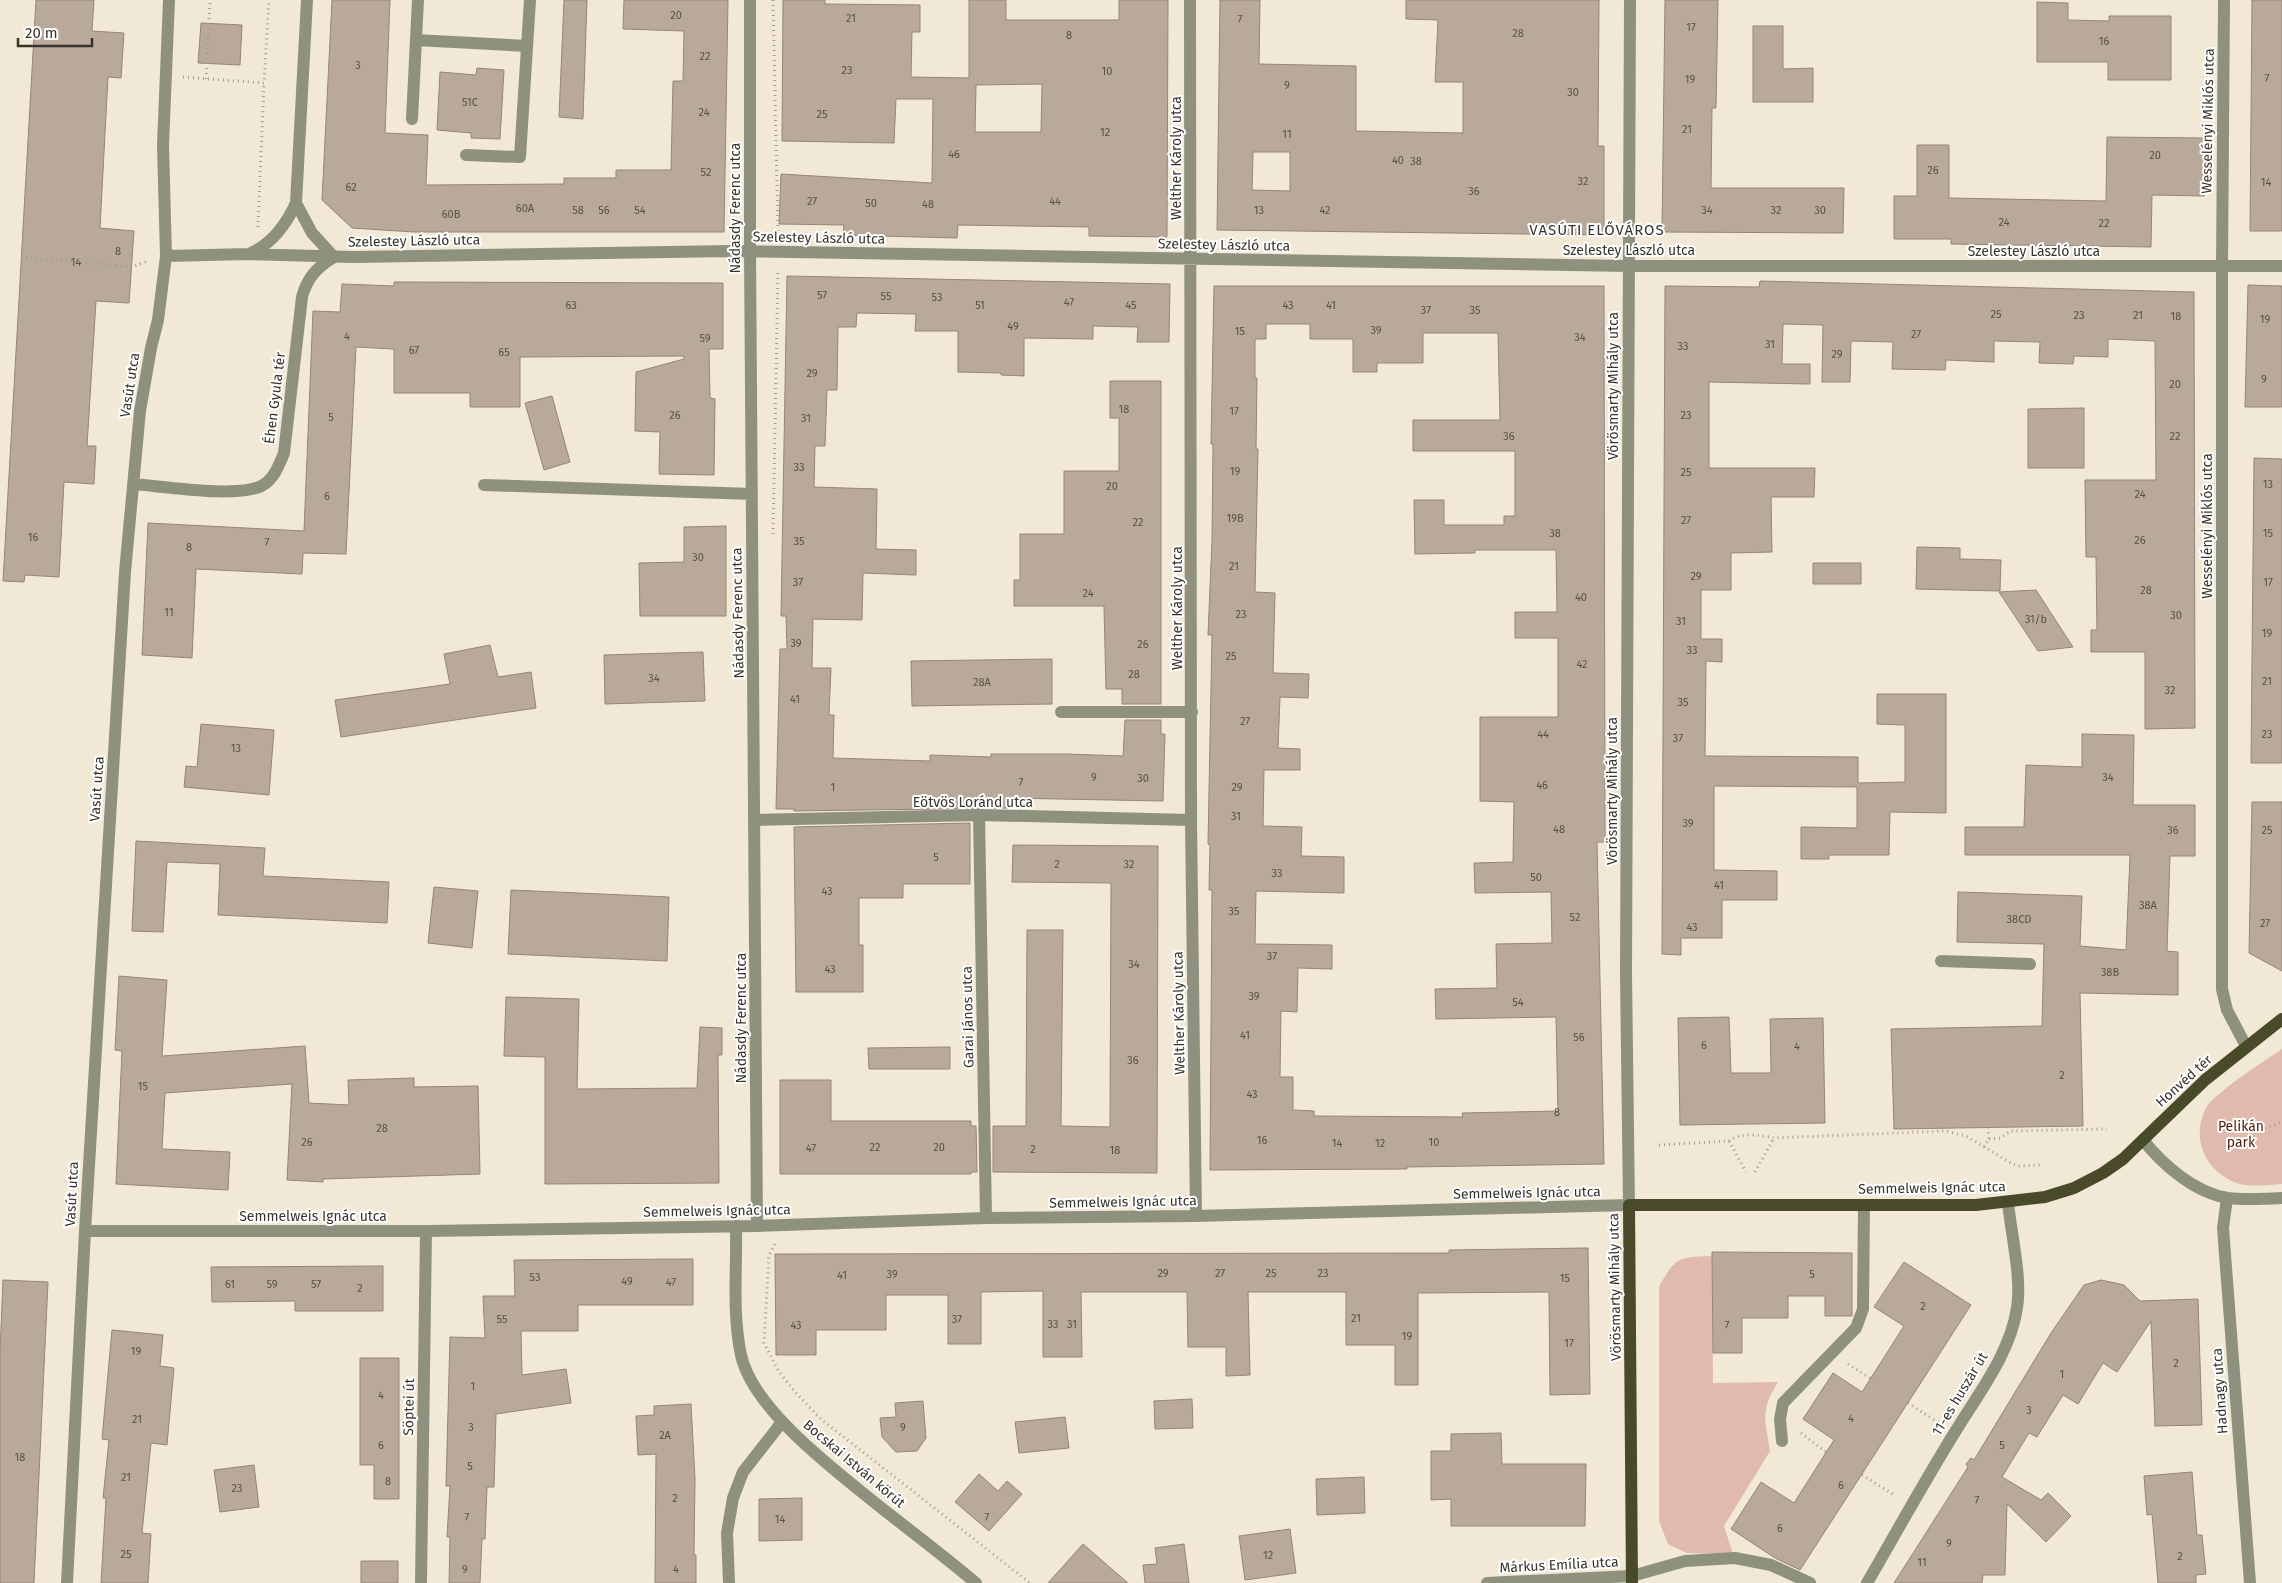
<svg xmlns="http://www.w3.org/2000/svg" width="2282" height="1583" font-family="'Fira Sans',sans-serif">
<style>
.green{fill:#e0baad}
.building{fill:#b9a99a;stroke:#958577;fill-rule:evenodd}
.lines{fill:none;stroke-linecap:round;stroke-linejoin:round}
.path{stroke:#a19c8d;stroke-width:3;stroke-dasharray:1 4;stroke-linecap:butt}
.minor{stroke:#8f917f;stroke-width:12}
.major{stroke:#484a29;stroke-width:12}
.labels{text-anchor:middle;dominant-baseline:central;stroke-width:4;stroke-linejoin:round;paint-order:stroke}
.number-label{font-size:11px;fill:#585148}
.street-label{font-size:14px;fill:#37342c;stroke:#fff}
.park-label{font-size:14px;fill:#521b04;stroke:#fff}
.neighbourhood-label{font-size:15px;letter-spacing:1px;fill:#37342c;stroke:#fff}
</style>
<rect width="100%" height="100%" fill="#f1e9d5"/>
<path class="green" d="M2282 1049V1184C2269 1185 2252 1187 2240 1184 2206 1174 2190 1139 2206 1108 2215 1092 2265 1061 2282 1049Z
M1712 1256 1713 1383 1778 1382C1760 1411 1765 1419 1770 1451L1724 1526 1733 1554 1687 1553 1668 1544 1659 1521V1287C1675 1257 1679 1257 1712 1256Z"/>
<path class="building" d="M36 0H94L92 31 124 33 121 78 108 77 100 228 134 231 129 303 96 301 87 446H96L94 484 64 482 59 577 25 575 24 582 3 581Z
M332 0H390L385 133 428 135 426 185 564 184V178H616V170H671L673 81H683L684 31 623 29 624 0H728L724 232H414L352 228 322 200Z
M564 0H587L583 119 559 117Z
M783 0H825V4L920 5V32H912L911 77 969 78V0H1006V20H1119V0H1168L1167 237 1089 236V227L958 225 957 238 843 235 844 225 779 224 781 174 932 183 933 99H896L894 143 782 141ZM1042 84 1041 132H975L976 85Z
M1220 0H1260L1259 64 1356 66V131L1463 133V82H1435L1438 20 1406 19V0H1599L1598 146H1604V235L1217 230ZM1253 152H1290V191L1252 190Z
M1665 0H1718L1716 108H1712L1711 188H1844L1843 233 1662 232Z
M2252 0H2282V231H2250Z
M2037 2 2068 3V20L2109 21V16H2171V80H2108V62H2037Z
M201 23 242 25 240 65 198 63Z
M1753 26H1783V69L1813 68V102H1753Z
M477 68 504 70 500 139 471 138V133L437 130 440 72 476 75Z
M2107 137 2205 138 2204 196 2152 195 2151 247 1951 244V239H1894V196H1917V145H1949V198L2106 201Z
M787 276 1170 284 1169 342H1137L1138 327 1093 326V339L1024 338V376L1001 375V373L958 372V331H915L916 314 857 313 856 327H838L837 390H827L825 446H815L814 487 877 489 876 549 916 550V575L863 573 862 620 813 619 812 668H831L829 715H834L833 758 930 761V755L991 757V754H1067L1123 756 1125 720H1161V734H1165L1163 801 1009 798 1008 808 794 811V809H776L780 649H787L786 616H781Z
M1760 281 2194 292 2195 728 2145 729V652H2091V630H2097L2096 557H2086L2085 480H2156L2155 341 2108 339V357L2074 356 2073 364 2039 363 2040 342 1994 341V362L1946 360 1945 370 1892 369 1893 342 1851 341 1850 382H1822L1823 325 1783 324 1782 364H1810V384L1709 382V468H1815L1814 497H1771L1772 552 1731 553V590H1701V639H1722V662L1706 661 1705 756 1858 757V783L1905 782V725L1877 724V694H1946V813L1890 812 1889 855H1829V859H1801V827L1857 828V787L1714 786V870L1777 871V900H1722V938H1681V955L1662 954 1665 286 1759 287Z
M394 282 723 283V349H709L710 398 715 399 714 475 659 474 660 432 635 431 636 372 684 359V356L520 357V407H470V393H394V349L356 347 346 554 303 553 302 574 196 569 192 658 142 655 148 523 304 531 313 311 340 312 342 284 394 286Z
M2248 285 2282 286V407H2245Z
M1214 286H1604L1605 842H1597L1604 1164 1407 1167V1169L1210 1170 1212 890H1209L1210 845 1208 844 1212 635H1208L1212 541 1213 444H1211ZM1266 324H1310V339H1353V372H1377V363H1423V333H1498L1500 420H1413V451H1515V516H1504V525H1444V500H1414L1415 554 1475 553V550H1556L1557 612H1515V638H1558V717H1480V801L1514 802 1513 862 1474 863 1475 893 1551 892 1552 943 1496 944 1497 988 1435 989 1436 1019 1556 1017 1558 1111 1462 1113 1463 1117 1314 1116V1111L1293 1110V1077H1280L1281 1011 1297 1012 1298 968 1332 969V945L1255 944 1256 891 1344 893V857L1301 856 1302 827 1263 826 1264 770H1300V749L1278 748 1280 697 1308 698 1309 674 1273 673 1275 593 1255 592 1258 449H1256L1257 378H1255V339H1266Z
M1110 381H1161V704H1122V689H1106L1104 606H1014V580H1020V534H1064V471H1119V418H1110Z
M552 396 570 462 544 470 525 403Z
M2084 408V468H2028V409Z
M2254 458 2282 459V763H2251Z
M726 526V616H640L639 563 684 562V527Z
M1917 547 1960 548V559L2001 560 2000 591 1916 589Z
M1813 563H1861V584H1813Z
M2036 590 2073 647 2038 651 1999 592Z
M490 645 498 677 531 672 536 708 341 737 335 700 450 684 444 654Z
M703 652 705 701 605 704 604 655Z
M1052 659V704L912 706 911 661Z
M201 724 274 730 269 795 184 787 186 766 197 767Z
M2082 734 2134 735 2133 805H2195V856H2170L2167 951 2178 952V995L2080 993 2083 1126 1894 1129 1891 1029 2042 1026 2044 944 1957 942 1958 892 2082 896 2080 946 2126 950 2130 855H1965V827H2024L2026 765 2082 767Z
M2252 802H2282V971L2249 953Z
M970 823V884H903V898H859V945H863V992H796L794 827Z
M136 841 265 848 263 876 389 882 387 923 218 915 220 864 167 862 163 932 132 931Z
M1013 845 1158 846 1157 1173 993 1172V1126H1026L1027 930H1063L1061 1126 1110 1127 1111 883 1012 882Z
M434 887 478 891 472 948 428 943Z
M511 890 669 897 667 961 508 954Z
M119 976 167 980 162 1056 305 1046 309 1103 349 1105 348 1080 414 1078V1087L478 1086 480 1174 323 1179V1182L287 1180 292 1084 165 1093 162 1149 230 1152 228 1190 116 1184 122 1051 115 1050Z
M506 997 579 999 577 1089 697 1088 700 1027 722 1028V1055H718L719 1183 545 1184V1057L504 1056Z
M1729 1017 1731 1073H1771L1770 1019 1823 1018 1825 1123 1680 1125 1678 1018Z
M950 1047V1069H869L868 1048Z
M780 1080H831V1121H971V1126H976L977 1172H971V1174H780Z
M1588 1248 1590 1394 1550 1395 1549 1292 1418 1293V1385H1395V1345H1346V1292H1248L1250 1375 1226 1376V1347H1188L1187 1292H1081L1082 1357H1043V1291L981 1292V1344H948V1295H886V1330H816V1355H776L775 1254 1449 1253V1250Z
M1712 1252 1852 1253V1316H1825V1296H1788V1318H1742V1353H1713Z
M693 1259V1305H578V1331H521L522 1375 566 1369 571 1403 496 1414 494 1487H487L485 1539H482L480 1583H449L450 1537H447L450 1486H446L450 1337 485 1338 483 1296H515L514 1260Z
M1904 1262 1971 1305 1800 1570 1775 1558 1731 1529 1761 1482 1794 1503 1834 1440 1803 1419 1833 1373 1862 1392 1904 1326 1874 1307Z
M383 1266V1311H295V1301L212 1302 211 1267Z
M3 1280 48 1282 34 1583H0V1352Z
M2101 1280 2124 1285 2140 1301 2198 1299 2202 1425 2155 1426 2151 1321 2117 1372 2103 1363 2078 1404 2063 1395 2037 1437 2029 1433 2002 1477 2041 1500 2048 1493 2071 1516 2046 1542 2007 1504 2005 1575H1983L1982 1583H1894L1968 1467 1966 1464 1971 1458 1974 1460 2051 1333 2084 1285Z
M112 1330 163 1335 160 1366 174 1368 167 1445 151 1443 142 1533 151 1534 148 1583H101L106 1498H103L109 1440 102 1439Z
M360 1358H399V1499H374V1465H360Z
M1192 1399 1193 1428 1155 1429 1154 1401Z
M923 1401 926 1438 917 1451 896 1452 882 1437 880 1418 896 1417 895 1403Z
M691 1404 695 1479 694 1555H696V1583H655L656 1454 638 1455 636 1416 654 1415V1406Z
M1065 1417 1069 1448 1019 1453 1015 1422Z
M1501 1433 1502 1464H1586L1585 1526H1451V1499L1431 1500V1451H1451V1434Z
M254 1465 259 1507 220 1512 214 1470Z
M2192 1472 2197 1535H2202L2206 1574 2196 1575V1583H2158L2152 1514 2147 1515 2144 1476Z
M979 1474 998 1491 1007 1481 1022 1494 989 1531 955 1502Z
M1364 1477 1365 1513 1317 1515 1316 1479Z
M802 1498V1540L759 1541V1499Z
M1290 1529 1296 1573 1245 1580 1239 1536Z
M1083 1544 1128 1583H1048Z
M1184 1544 1189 1583H1145L1143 1565 1157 1564 1155 1548Z
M361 1561H398V1583H361Z"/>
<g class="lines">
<path class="path" d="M773 0 778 234
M183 77 264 83 269 0
M206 79 210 0
M258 227 264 83
M21 257 131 267 146 262
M773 534 778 270
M2245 1131 2266 1128 2282 1122
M1989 1139 2001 1138 2010 1131 2107 1129
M1729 1141 1746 1172
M1659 1145 1729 1141C1740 1132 1761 1135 1774 1138L1945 1131 1966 1136 2011 1163 2018 1166 2041 1165
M1984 1147 1989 1139 1988 1128
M1755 1172 1774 1138
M775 1244 769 1255 764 1343 778 1370 795 1392 822 1420 1030 1583
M1848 1364 1870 1378
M1908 1403 1939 1423
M1801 1433 1826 1452
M1862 1475 1896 1496"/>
<path class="minor" d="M750 0V251L757 1226
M1190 0 1191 820 1196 1216
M2224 0 2222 266V989L2227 1010 2246 1046
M416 40 527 46
M412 119 418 0
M466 155 520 157 530 0
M296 203 312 233 334 257
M251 253C273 243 286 225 296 203L307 0
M166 256 249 254 354 257 731 251 1628 266H2282
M134 484C161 486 242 499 263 485 274 479 279 465 284 453L302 297C307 278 317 267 334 257
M484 485 752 494
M1061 712H1192
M979 815 986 1218
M755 820 979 815 1191 820
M1941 961 2030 964
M2143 1140C2163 1165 2195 1193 2228 1198 2245 1200 2265 1199 2282 1198
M2227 1198 2223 1228 2250 1583
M736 1226C737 1269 732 1313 741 1355 753 1411 841 1475 884 1510 915 1534 946 1558 976 1583
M85 1231H426L757 1226 986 1218 1196 1216 1629 1205 1626 975 1630 0
M1782 1441 1780 1419 1783 1403 1856 1328 1863 1309 1864 1205
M67 1583 85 1231 125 572 140 411 151 348 158 320 166 256 163 145 169 0
M421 1583 426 1231
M729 1583 727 1533 733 1498 743 1472 782 1422
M1487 1583 1632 1576 1685 1561 1735 1558 1771 1565 1810 1583
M1867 1583C1896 1533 1924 1482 1955 1432 1978 1394 2010 1354 2017 1308 2022 1278 2011 1233 2008 1203"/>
<path class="major" d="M1632 1583 1629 1205H1976L2045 1197 2074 1188 2103 1173 2123 1159 2205 1080 2282 1019"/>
</g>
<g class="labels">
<g class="number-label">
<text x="676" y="15">20</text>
<text x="851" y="18">21</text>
<text x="1240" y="19">7</text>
<text x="1691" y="27">17</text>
<text x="1518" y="33">28</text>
<text x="1069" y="35">8</text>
<text x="2104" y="41">16</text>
<text x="705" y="56">22</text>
<text x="358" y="65">3</text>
<text x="847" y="70">23</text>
<text x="1107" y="71">10</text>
<text x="2267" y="78">7</text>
<text x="1690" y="79">19</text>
<text x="1287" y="85">9</text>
<text x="1573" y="92">30</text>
<text x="470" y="102">51C</text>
<text x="704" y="112">24</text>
<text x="822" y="114">25</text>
<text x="1687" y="129">21</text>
<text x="1105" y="132">12</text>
<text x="1287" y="134">11</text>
<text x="954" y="154">46</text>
<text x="2155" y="155">20</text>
<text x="1398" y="160">40</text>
<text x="1416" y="161">38</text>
<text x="1933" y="170">26</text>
<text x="706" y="172">52</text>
<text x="1583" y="181">32</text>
<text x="2266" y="182">14</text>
<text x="351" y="187">62</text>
<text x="1474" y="191">36</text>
<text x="812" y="201">27</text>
<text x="1055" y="201">44</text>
<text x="871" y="203">50</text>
<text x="928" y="204">48</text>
<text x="525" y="208">60A</text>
<text x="578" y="210">58</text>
<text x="604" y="210">56</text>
<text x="640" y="210">54</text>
<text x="1259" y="210">13</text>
<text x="1325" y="210">42</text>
<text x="1707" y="210">34</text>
<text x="1776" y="210">32</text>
<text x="1820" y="210">30</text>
<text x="451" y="214">60B</text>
<text x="2004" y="222">24</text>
<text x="2104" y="223">22</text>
<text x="118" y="251">8</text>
<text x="76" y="262">14</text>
<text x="822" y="295">57</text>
<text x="886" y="296">55</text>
<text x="937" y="297">53</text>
<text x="1069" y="302">47</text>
<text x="571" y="305">63</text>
<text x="980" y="305">51</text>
<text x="1131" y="305">45</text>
<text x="1288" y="305">43</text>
<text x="1331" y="305">41</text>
<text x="1426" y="310">37</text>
<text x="1475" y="310">35</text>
<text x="1996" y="314">25</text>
<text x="2079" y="315">23</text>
<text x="2138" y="315">21</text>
<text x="2176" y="316">18</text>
<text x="2265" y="319">19</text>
<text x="1013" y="326">49</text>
<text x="1376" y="330">39</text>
<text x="1240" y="331">15</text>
<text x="1916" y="334">27</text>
<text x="347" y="336">4</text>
<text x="1580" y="337">34</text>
<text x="705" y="338">59</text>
<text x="1770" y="344">31</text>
<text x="1683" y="346">33</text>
<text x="414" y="350">67</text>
<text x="504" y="352">65</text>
<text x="1837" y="354">29</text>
<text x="812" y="373">29</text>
<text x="2264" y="379">9</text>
<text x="2175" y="384">20</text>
<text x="1124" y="409">18</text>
<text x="1234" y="411">17</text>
<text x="675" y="415">26</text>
<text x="1686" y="415">23</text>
<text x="331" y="417">5</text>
<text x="806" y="418">31</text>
<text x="1509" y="436">36</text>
<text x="2175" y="436">22</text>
<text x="799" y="467">33</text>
<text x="1235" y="471">19</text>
<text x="1686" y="472">25</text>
<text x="2268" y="484">13</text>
<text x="1112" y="486">20</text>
<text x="2140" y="494">24</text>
<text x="327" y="496">6</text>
<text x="1235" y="518">19B</text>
<text x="1686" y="520">27</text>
<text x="1138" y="522">22</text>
<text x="1555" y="533">38</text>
<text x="2268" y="533">15</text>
<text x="33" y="537">16</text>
<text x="2140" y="540">26</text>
<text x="799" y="541">35</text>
<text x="267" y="542">7</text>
<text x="189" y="547">8</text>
<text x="698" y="557">30</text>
<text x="1234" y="566">21</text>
<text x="1696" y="576">29</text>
<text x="798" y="582">37</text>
<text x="2268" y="582">17</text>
<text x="2146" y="590">28</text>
<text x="1088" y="593">24</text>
<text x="1581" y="597">40</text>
<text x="169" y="612">11</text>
<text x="1241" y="614">23</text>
<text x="2176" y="615">30</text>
<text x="2036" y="619">31/b</text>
<text x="1681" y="621">31</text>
<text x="2267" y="633">19</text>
<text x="796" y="643">39</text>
<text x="1143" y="644">26</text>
<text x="1692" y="650">33</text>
<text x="1231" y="656">25</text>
<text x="1582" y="664">42</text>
<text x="1134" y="674">28</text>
<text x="654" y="678">34</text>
<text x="2267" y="681">21</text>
<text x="982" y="682">28A</text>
<text x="2170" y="690">32</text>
<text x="795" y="699">41</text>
<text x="1683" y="702">35</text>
<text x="1245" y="721">27</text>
<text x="1543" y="734">44</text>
<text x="2267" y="734">23</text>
<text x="1678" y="738">37</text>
<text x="236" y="748">13</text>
<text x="1094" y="777">9</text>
<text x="2108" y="777">34</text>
<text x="1143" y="778">30</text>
<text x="1021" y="782">7</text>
<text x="1542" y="785">46</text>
<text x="833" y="787">1</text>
<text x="1237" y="787">29</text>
<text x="1236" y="816">31</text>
<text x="1688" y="823">39</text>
<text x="1559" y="829">48</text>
<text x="2173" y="830">36</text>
<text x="2267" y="830">25</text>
<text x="936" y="857">5</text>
<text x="1057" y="864">2</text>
<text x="1129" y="864">32</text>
<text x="1277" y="873">33</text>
<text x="1536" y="877">50</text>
<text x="1719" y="885">41</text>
<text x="827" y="891">43</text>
<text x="2148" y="905">38A</text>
<text x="1234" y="911">35</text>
<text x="1575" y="917">52</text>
<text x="2019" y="919">38CD</text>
<text x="2265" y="923">27</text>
<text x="1692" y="927">43</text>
<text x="1272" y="956">37</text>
<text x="1134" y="964">34</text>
<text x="830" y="969">43</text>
<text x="2110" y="972">38B</text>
<text x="1254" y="996">39</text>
<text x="1518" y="1002">54</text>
<text x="1245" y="1035">41</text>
<text x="1579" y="1037">56</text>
<text x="1704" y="1045">6</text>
<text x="1797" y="1046">4</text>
<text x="1133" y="1060">36</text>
<text x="2062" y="1075">2</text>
<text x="143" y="1086">15</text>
<text x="1252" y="1094">43</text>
<text x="1557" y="1112">8</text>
<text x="382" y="1128">28</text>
<text x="1262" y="1140">16</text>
<text x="307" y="1142">26</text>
<text x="1434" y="1142">10</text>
<text x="1337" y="1143">14</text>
<text x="1380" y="1143">12</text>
<text x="875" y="1147">22</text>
<text x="939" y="1147">20</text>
<text x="811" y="1148">47</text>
<text x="1033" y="1149">2</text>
<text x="1115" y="1150">18</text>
<text x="1163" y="1273">29</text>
<text x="1220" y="1273">27</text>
<text x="1271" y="1273">25</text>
<text x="1323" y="1273">23</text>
<text x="892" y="1274">39</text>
<text x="1812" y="1274">5</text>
<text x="842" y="1275">41</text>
<text x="535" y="1277">53</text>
<text x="1565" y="1278">15</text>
<text x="627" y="1281">49</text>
<text x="671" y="1282">47</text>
<text x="230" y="1284">61</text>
<text x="272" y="1284">59</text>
<text x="316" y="1284">57</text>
<text x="360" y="1288">2</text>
<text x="1923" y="1306">2</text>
<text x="1356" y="1318">21</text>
<text x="502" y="1319">55</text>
<text x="957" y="1319">37</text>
<text x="1053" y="1324">33</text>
<text x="1072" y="1324">31</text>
<text x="796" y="1325">43</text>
<text x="1727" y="1325">7</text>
<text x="1407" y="1336">19</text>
<text x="1569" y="1343">17</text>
<text x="136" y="1351">19</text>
<text x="2176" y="1363">2</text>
<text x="2062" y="1374">1</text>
<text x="473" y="1386">1</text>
<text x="381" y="1395">4</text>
<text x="2029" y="1410">3</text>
<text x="1851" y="1418">4</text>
<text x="137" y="1419">21</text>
<text x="471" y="1427">3</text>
<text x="903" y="1427">9</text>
<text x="665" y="1435">2A</text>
<text x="381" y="1445">6</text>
<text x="2002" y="1445">5</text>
<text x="20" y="1457">18</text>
<text x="470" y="1466">5</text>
<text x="126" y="1477">21</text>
<text x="388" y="1481">8</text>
<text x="1841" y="1485">6</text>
<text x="237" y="1488">23</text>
<text x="675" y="1498">2</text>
<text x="1977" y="1500">7</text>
<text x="467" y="1517">7</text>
<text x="987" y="1517">7</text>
<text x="780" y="1519">14</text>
<text x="1780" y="1528">6</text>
<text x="1949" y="1543">9</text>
<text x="126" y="1554">25</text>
<text x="1268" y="1555">12</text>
<text x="2180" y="1556">2</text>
<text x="1922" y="1562">11</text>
<text x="465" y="1569">9</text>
<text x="676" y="1569">4</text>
</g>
<g class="street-label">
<text transform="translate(2208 121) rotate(-89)">Wesselényi Miklós utca</text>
<text transform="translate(1176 158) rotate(-90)">Welther Károly utca</text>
<text transform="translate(735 208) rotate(-90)">Nádasdy Ferenc utca</text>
<text transform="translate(819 238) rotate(1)">Szelestey László utca</text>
<text transform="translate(414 241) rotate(-1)">Szelestey László utca</text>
<text transform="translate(1224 245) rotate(1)">Szelestey László utca</text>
<text x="1629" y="250">Szelestey László utca</text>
<text x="2034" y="251">Szelestey László utca</text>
<text transform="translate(130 385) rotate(-81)">Vasút utca</text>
<text transform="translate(1613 386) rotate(-90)">Vörösmarty Mihály utca</text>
<text transform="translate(275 398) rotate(-83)">Éhen Gyula tér</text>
<text transform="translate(2207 526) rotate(-90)">Wesselényi Miklós utca</text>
<text transform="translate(1177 608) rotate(-90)">Welther Károly utca</text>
<text transform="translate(738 613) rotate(-91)">Nádasdy Ferenc utca</text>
<text transform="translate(97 789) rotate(-86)">Vasút utca</text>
<text transform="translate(1612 791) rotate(-90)">Vörösmarty Mihály utca</text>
<text x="973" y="802">Eötvös Loránd utca</text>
<text transform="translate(1179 1013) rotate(-91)">Welther Károly utca</text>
<text transform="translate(968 1017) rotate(-91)">Garai János utca</text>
<text transform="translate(741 1018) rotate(-90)">Nádasdy Ferenc utca</text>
<text transform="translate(2184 1081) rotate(-42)">Honvéd tér</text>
<text transform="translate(1932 1188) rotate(-1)">Semmelweis Ignác utca</text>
<text transform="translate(1527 1193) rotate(-1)">Semmelweis Ignác utca</text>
<text transform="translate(72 1194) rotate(-87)">Vasút utca</text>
<text transform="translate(1123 1202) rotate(-1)">Semmelweis Ignác utca</text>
<text transform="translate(717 1211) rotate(-1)">Semmelweis Ignác utca</text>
<text x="313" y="1216">Semmelweis Ignác utca</text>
<text transform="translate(1615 1287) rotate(-91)">Vörösmarty Mihály utca</text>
<text transform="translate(2220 1391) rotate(-94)">Hadnagy utca</text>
<text transform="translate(1960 1394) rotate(-59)">11-es huszár út</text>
<text transform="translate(409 1407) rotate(-89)">Söptei út</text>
<text transform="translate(854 1464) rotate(40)">Bocskai István körút</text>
<text transform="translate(1559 1565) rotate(-3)">Márkus Emília utca</text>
</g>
<g class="park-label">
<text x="2241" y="1126">Pelikán<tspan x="2241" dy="16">park</tspan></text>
</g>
<g class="neighbourhood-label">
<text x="1597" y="230">VASÚTI ELŐVÁROS</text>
</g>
</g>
<path d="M18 38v8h74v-8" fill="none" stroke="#37342c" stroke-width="2.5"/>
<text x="25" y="38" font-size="15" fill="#37342c" stroke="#ffffff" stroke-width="4" paint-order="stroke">20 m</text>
</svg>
